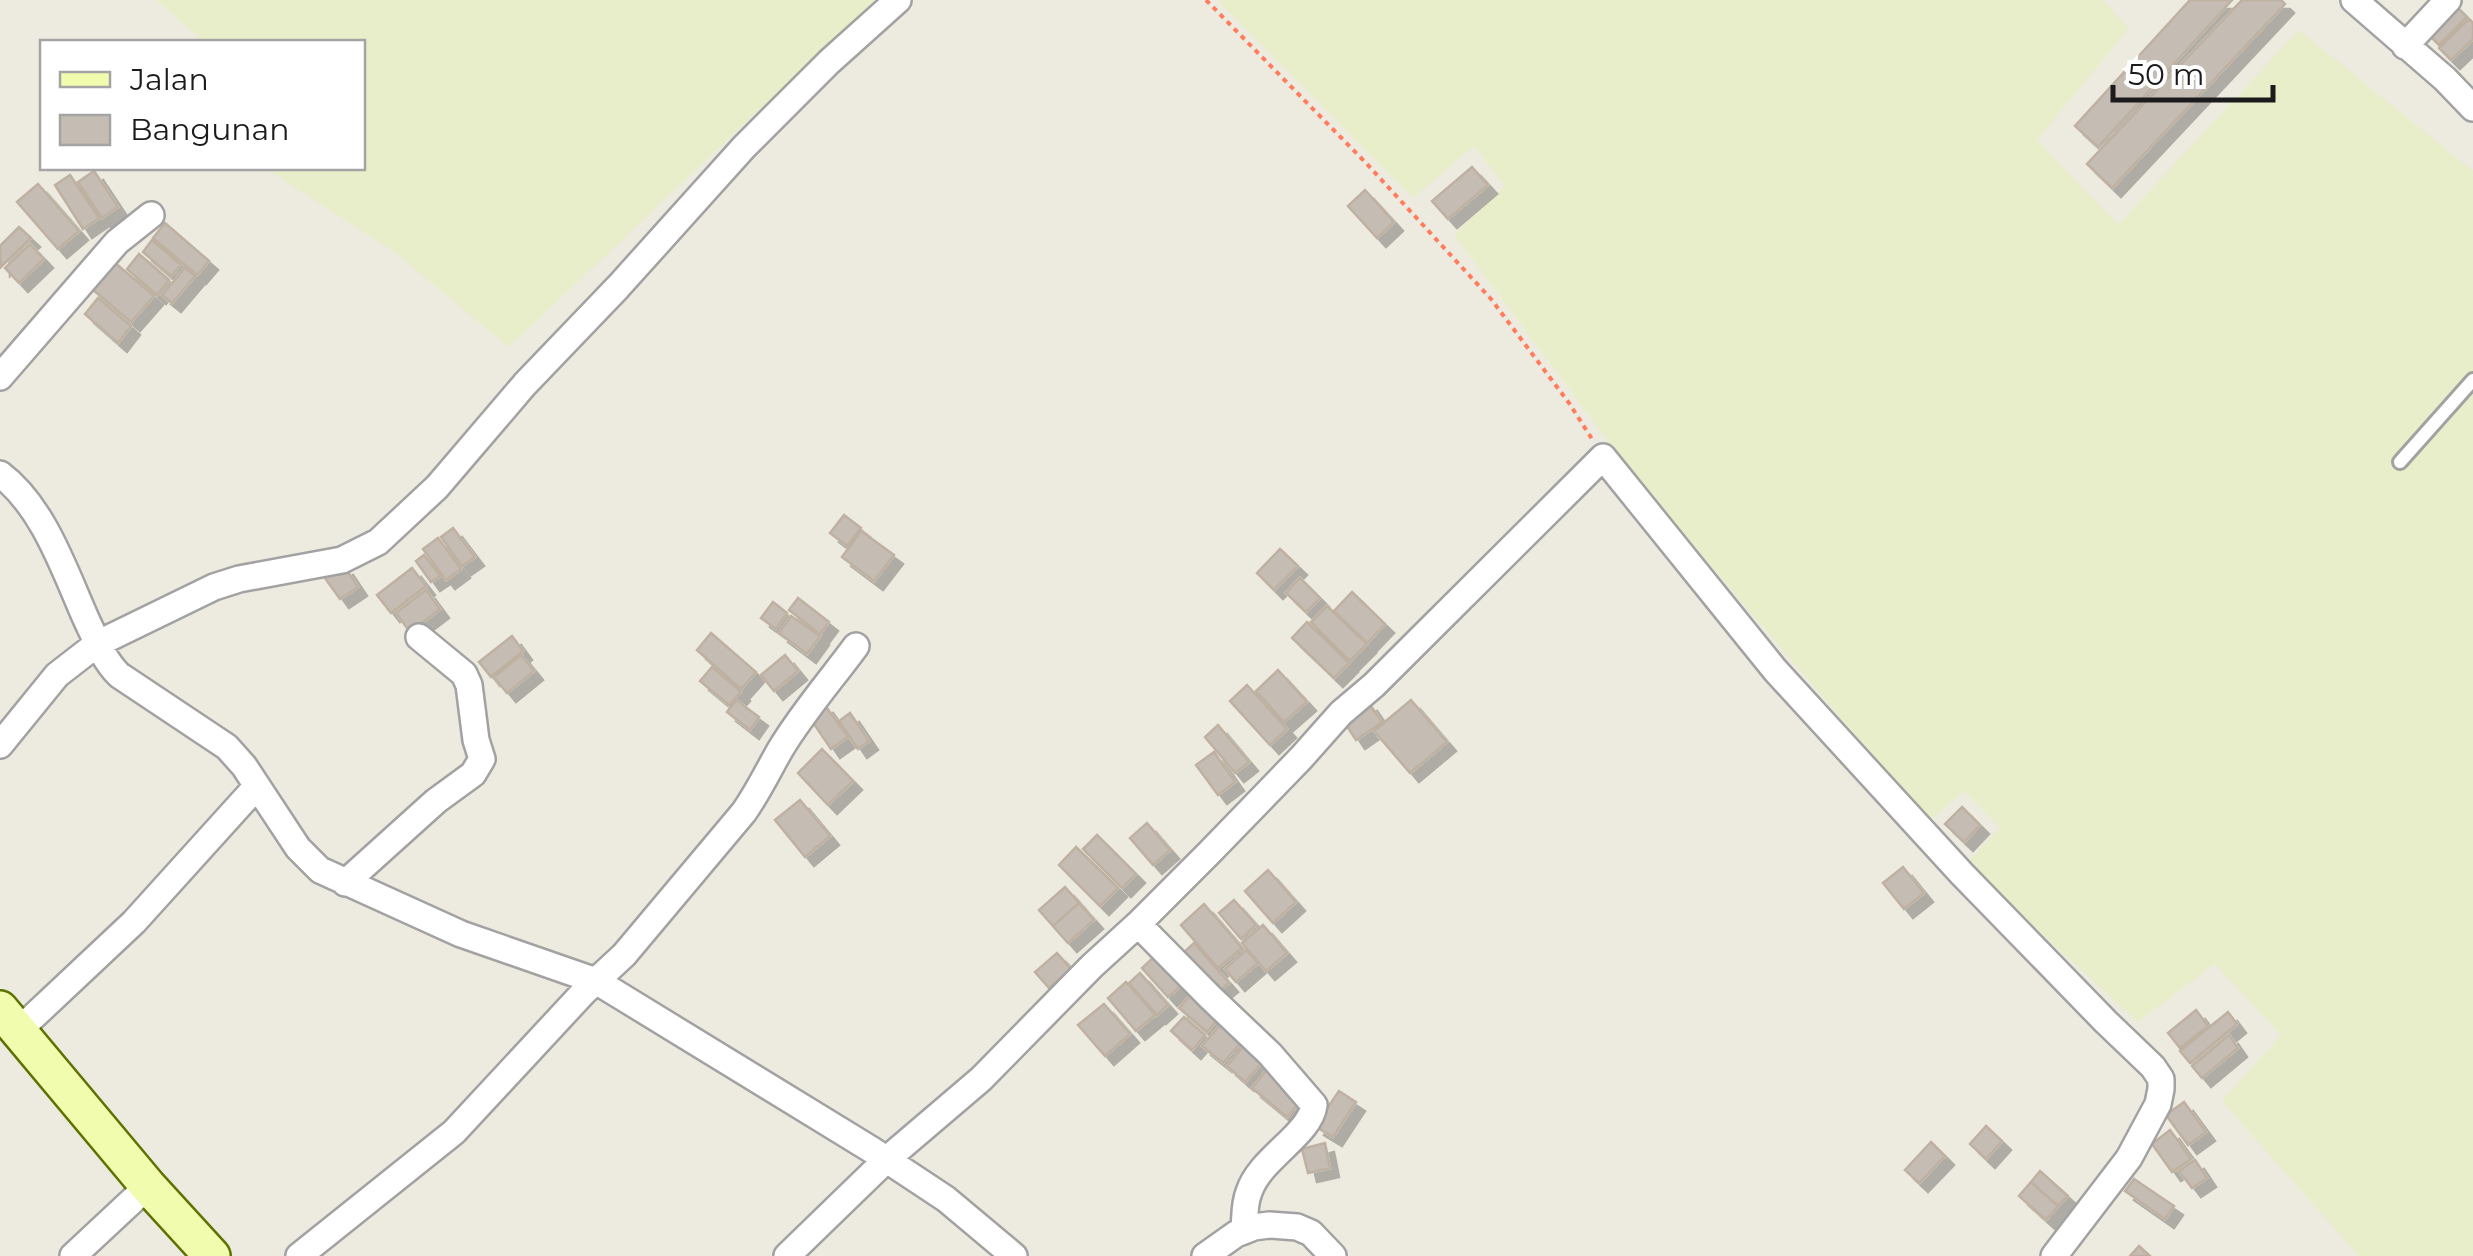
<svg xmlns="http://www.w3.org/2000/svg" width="2473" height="1256" font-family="Montserrat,sans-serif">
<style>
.farmland{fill:#e8eec9}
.building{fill:#c5bcb3;stroke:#bfb1a1;stroke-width:2.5;filter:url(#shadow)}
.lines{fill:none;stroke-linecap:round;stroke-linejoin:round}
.lane-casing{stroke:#a2a2a2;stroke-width:18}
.street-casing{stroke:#a2a2a2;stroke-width:30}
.secondary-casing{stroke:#5d7300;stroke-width:40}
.path{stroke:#ff7d5e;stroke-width:4;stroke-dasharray:5 5;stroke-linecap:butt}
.lane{stroke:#fff;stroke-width:12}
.street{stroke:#fff;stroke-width:25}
.secondary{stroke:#f2fcae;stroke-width:35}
</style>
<defs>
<filter id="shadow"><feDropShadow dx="9" dy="9" stdDeviation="0" flood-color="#0004"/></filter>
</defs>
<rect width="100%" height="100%" fill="#edeadf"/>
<path class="farmland" d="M156 0H875L509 347 394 252 265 168H362V42H204Z
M1217 0H2102L2129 28 2037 140 2118 225 2299 30 2473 171V1256H2359L2222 1101 2281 1035 2215 964 2138 1022 1966 864 2000 828 1964 791 1929 821 1639 482 1454 235 1505 186 1474 146 1413 198Z"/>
<path class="building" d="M2190 0H2232L2098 147 2075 126Z
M2242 0H2281L2285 4 2112 188 2087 164Z
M2454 4 2467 17 2439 45 2426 32Z
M2469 19 2473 23V39L2451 60 2439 48Z
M1472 167 1488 185 1448 219 1432 201Z
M94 171 118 207 102 218 78 182Z
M70 175 99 218 83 229 55 185Z
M38 184 79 231 58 249 17 202Z
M1365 190 1394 222 1377 238 1348 206Z
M165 223 209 261 197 275 153 238Z
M19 227 31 238 1 267 0 246Z
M152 240 181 265 171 276 143 252Z
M30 244 44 259 19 283 5 268Z
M139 254 169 280 157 295 127 269Z
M114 262 154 296 131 322 91 288Z
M185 268 195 276 172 303 162 295Z
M98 298 131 326 118 343 85 314Z
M844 515 861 528 847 546 830 533Z
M453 528 475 557 462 566 441 537Z
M861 531 894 555 874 581 842 557Z
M438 538 461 569 446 580 423 549Z
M1280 549 1298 566 1274 590 1257 573Z
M424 555 440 576 431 582 416 561Z
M344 566 358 587 340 599 325 578Z
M412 568 426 586 391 613 377 595Z
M1300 578 1320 598 1306 612 1286 593Z
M426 590 440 609 410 632 396 613Z
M1352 592 1385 624 1367 643 1334 611Z
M798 598 829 622 820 634 789 610Z
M773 602 787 613 776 629 761 618Z
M1327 606 1367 644 1350 661 1311 622Z
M791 616 820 636 807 654 779 633Z
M1307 622 1349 663 1334 678 1292 638Z
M711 633 756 672 741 689 697 650Z
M512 636 523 651 491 677 479 662Z
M521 655 534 671 507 693 494 677Z
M785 655 798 671 774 691 761 675Z
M712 667 741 692 729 705 700 681Z
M1278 670 1307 702 1284 722 1256 691Z
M1247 685 1287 729 1270 745 1230 701Z
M736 700 759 717 750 730 727 712Z
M1411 700 1447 742 1410 773 1374 731Z
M1368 702 1382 722 1356 740 1343 720Z
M824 704 848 737 831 749 808 715Z
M850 713 869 741 858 749 839 721Z
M1218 725 1249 762 1235 773 1205 737Z
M822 749 853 781 828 805 798 773Z
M1214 752 1235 782 1218 795 1196 765Z
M800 800 830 836 805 857 775 820Z
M1962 807 1980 825 1964 842 1945 824Z
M1147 823 1170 850 1153 865 1130 838Z
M1097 835 1136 874 1122 888 1083 849Z
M1076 847 1118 888 1100 906 1059 865Z
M1903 867 1924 893 1904 909 1883 883Z
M1268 870 1296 902 1273 923 1245 891Z
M1065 887 1079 903 1053 926 1039 910Z
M1234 900 1256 925 1241 939 1219 913Z
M1079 903 1094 920 1068 943 1053 926Z
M1204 904 1242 948 1218 968 1181 925Z
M1263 925 1287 953 1266 971 1242 943Z
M1194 943 1229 983 1217 993 1183 953Z
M1246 950 1258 963 1236 982 1225 969Z
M1057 953 1071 969 1049 988 1035 972Z
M1157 954 1183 984 1168 997 1142 968Z
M1140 973 1168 1005 1157 1015 1129 983Z
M1126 982 1155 1015 1136 1031 1108 998Z
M1191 995 1218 1019 1207 1032 1179 1008Z
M1104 1004 1130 1034 1105 1056 1078 1025Z
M2196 1010 2208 1026 2180 1048 2168 1033Z
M2228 1012 2237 1024 2190 1063 2180 1051Z
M1184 1017 1205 1035 1192 1050 1171 1031Z
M1222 1023 1243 1040 1223 1063 1202 1046Z
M2229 1035 2238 1048 2202 1078 2192 1066Z
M1248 1041 1267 1057 1245 1082 1227 1066Z
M1269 1067 1304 1097 1287 1117 1252 1088Z
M1339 1091 1356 1102 1333 1137 1315 1126Z
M2184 1102 2206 1132 2188 1145 2166 1115Z
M1986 1126 2002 1141 1986 1159 1970 1144Z
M2170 1130 2191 1159 2172 1172 2152 1144Z
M1931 1142 1945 1156 1919 1183 1905 1170Z
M1325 1143 1330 1168 1308 1173 1302 1149Z
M2195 1160 2207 1178 2192 1188 2179 1171Z
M2040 1171 2068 1196 2058 1206 2031 1182Z
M2134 1179 2174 1206 2165 1219 2125 1191Z
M2031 1182 2058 1206 2046 1220 2019 1196Z
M2139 1246 2150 1256H2130Z"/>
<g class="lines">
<g class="lane-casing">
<path id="lane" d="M2400 462 2473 380"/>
</g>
<g class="street-casing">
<path id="street" d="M2354 0 2445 79 2473 108
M2405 46 2448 0
M0 377 117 242 151 215
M0 474C44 507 65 572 87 621 96 640 104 660 119 675L227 747 244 766 298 848 320 870 461 934 596 981 872 1150 946 1199 1014 1256
M0 745 57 675 97 644 214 587 239 579 342 560 378 542 437 487 525 384 618 287 744 147 829 62 898 0
M345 883 436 801 473 774 482 759 476 740 469 685 464 674 419 637
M1138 924 1210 997 1270 1054 1314 1105C1310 1135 1260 1158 1249 1192 1244 1204 1245 1218 1244 1231
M18 1031 134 922 257 786
M73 1256 148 1186
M299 1256 454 1132 584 992 624 955 744 812C758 792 768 771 780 750 802 713 831 680 856 646
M787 1256 886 1160 981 1079 1092 966 1138 924 1210 852 1301 758 1341 713 1374 685 1603 457 1775 670 1962 874 2106 1022 2153 1067 2161 1079V1089L2158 1104 2129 1158 2054 1256
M1205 1256 1236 1234 1254 1227 1269 1225 1297 1227 1311 1233 1333 1256"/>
</g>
<g class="secondary-casing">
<path id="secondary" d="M0 1009 148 1186 212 1256"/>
</g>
<path class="path" d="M1206 0 1366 163 1491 299 1569 403 1592 439"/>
<use href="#lane" class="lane"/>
<use href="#street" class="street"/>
<use href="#secondary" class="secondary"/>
</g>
<rect x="40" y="40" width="325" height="130" fill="#ffffff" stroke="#a4a4a4" stroke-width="2.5"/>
<rect x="60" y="72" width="50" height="15" fill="#f2fcae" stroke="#a4a4a4" stroke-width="2.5"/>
<text x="130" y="90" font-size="30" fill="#1b1b1b">Jalan</text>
<rect x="60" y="115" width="50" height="30" fill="#c5bcb3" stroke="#a4a4a4" stroke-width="2.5"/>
<text x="130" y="140" font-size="30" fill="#1b1b1b">Bangunan</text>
<path d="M2113 85v15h160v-15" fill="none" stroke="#1b1b1b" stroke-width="5"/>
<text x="2128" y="85" font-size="30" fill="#1b1b1b" stroke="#ffffff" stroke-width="8" paint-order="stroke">50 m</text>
</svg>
